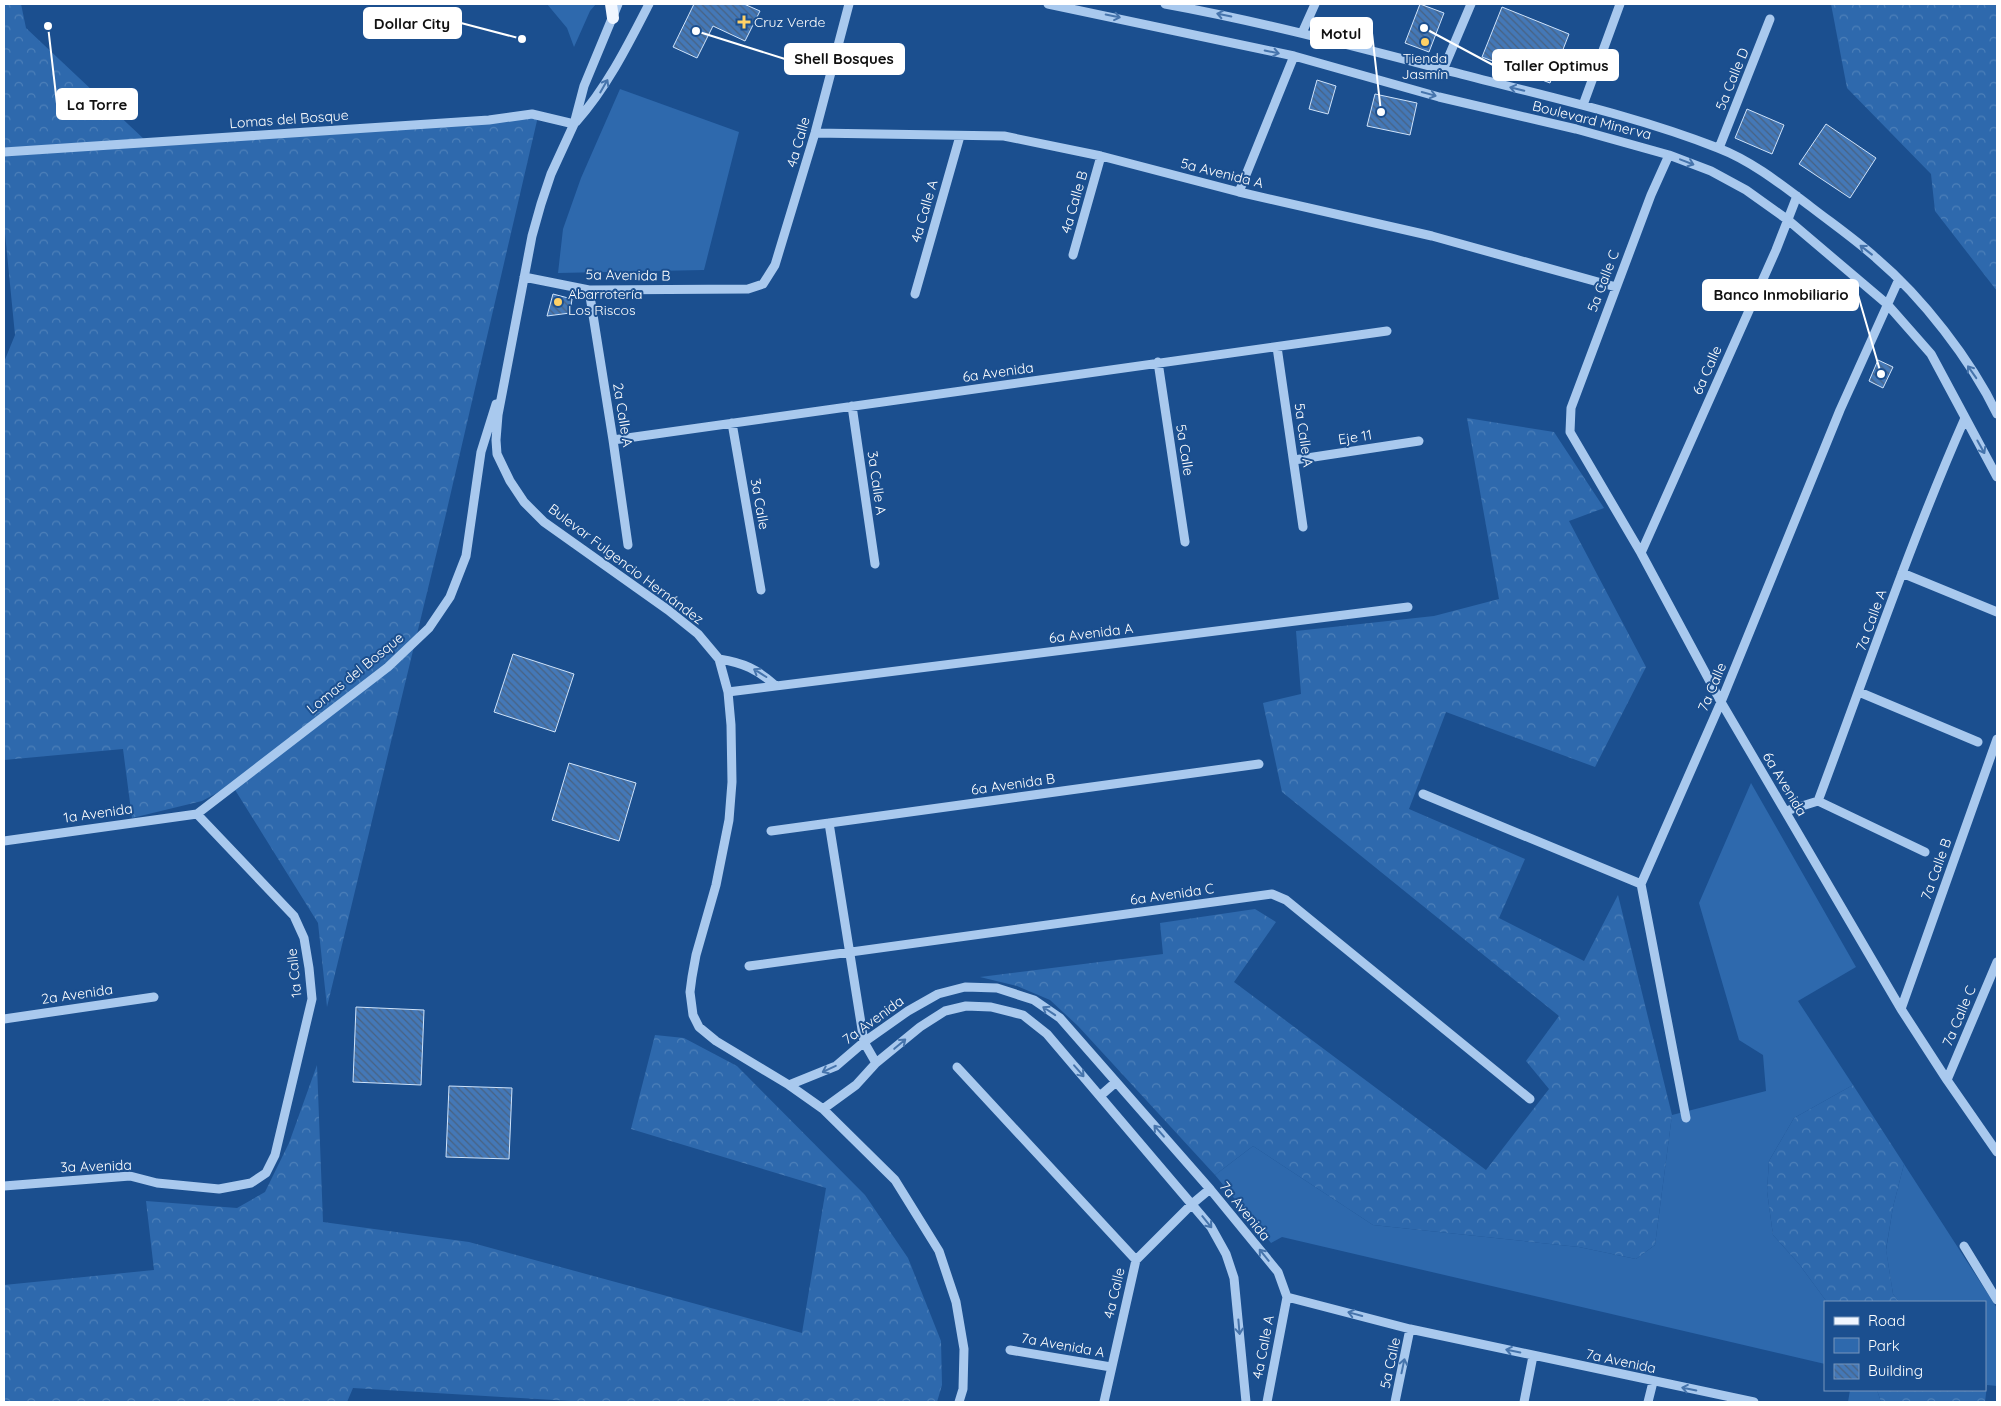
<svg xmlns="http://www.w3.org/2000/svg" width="2001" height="1406" font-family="Quicksand,sans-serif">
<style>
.green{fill:#2e69ad}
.forest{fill:url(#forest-crowns)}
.building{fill:url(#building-back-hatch);stroke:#cfe3fa}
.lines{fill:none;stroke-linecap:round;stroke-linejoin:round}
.minor{stroke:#a9c9ee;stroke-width:9}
.major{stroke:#f0f6ff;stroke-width:12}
.oneway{stroke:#4674ac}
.poi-dot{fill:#ffd166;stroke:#1b4f8f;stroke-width:2}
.labels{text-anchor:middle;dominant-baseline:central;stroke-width:4;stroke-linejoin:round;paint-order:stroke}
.poi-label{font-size:14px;fill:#fff;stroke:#1b4f8f;text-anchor:start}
.street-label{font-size:14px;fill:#fff;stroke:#1b4f8f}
.leader{fill:none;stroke:#fff;stroke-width:2}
.callout-dot{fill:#fff;stroke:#1b4f8f;stroke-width:2}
.callout{fill:#fff;stroke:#fff;stroke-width:2}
.callout-label{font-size:15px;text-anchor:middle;font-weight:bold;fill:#111}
</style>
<defs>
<pattern id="forest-crowns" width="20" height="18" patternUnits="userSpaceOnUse" patternTransform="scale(1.25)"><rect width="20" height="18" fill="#2e69ad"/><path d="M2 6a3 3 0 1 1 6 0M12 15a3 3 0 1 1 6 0" fill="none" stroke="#4d80b9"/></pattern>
<pattern id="building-back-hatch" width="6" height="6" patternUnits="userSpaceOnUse" patternTransform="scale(1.25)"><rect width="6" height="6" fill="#4478b7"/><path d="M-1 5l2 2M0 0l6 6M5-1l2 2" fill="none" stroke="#486282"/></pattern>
</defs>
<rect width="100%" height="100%" fill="#1b4f8f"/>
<path class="green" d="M547 4H596L590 11 574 47 567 28Z
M620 89 739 132 704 270 558 273 563 229 581 178Z
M1751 783 1856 967 1798 1001 1853 1085 1794 1118 1769 1161 1767 1191 1773 1235 1799 1264 1827 1302H1825V1364L1282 1237 1271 1243 1215 1175 1253 1146 1373 1225 1579 1247 1636 1259 1655 1245 1672 1115 1766 1091 1763 1055 1739 1040 1699 903Z
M1904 1164 1997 1308V1386L1987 1385 1985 1381V1302H1899L1893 1294 1886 1250 1893 1207Z
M1850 1390H1877L1881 1402H1848Z"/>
<path class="forest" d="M4 4H21L26 28 146 141 539 112 445 518 327 1007 318 923 232 785 202 801 132 818 123 749 4 760V362L15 335 4 223Z
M1831 4H1997V291L1935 211 1931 174 1847 88Z
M1467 418 1554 432 1604 508 1569 521 1646 667 1595 767 1446 712 1409 809 1525 859 1499 918 1584 961 1618 895 1672 1115 1655 1245 1636 1259 1579 1247 1373 1225 1253 1146 1215 1175 1078 1026 1050 1000 1017 986 980 977 1163 954 1160 923 1255 909 1276 922 1234 982 1486 1170 1549 1089 1526 1061 1559 1016 1282 792 1263 703 1301 694 1296 631 1434 616 1499 599Z
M655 1035 684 1038 737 1066 865 1195 908 1258 941 1341 942 1385 937 1402H587L353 1388 347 1402H4V1285L154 1270 146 1201 237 1208 265 1192 289 1143 317 1065 323 1222 469 1242 802 1333 826 1188 631 1129Z
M1853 1085 1904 1164 1893 1207 1886 1249 1893 1294 1899 1302H1827L1799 1264 1773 1235 1767 1191 1769 1161 1794 1118Z
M1985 1381 1987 1385 1985 1402H1881L1877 1390H1985Z"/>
<path class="building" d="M694 4H744L760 11 745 41 713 26 697 58 673 47Z
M1420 4 1444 13 1429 52 1405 43Z
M1502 7 1569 34 1550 83 1482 57Z
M1317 80 1336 86 1328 114 1309 109Z
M1375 94 1417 103 1410 135 1367 126Z
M1747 109 1784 125 1772 154 1735 138Z
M1826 124 1876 158 1850 198 1799 164Z
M553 294 572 299 570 313 547 316Z
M1878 360 1893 367 1883 388 1869 381Z
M513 654 574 674 555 732 494 712Z
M569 763 636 783 619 841 552 820Z
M356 1007 424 1010 421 1085 353 1082Z
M449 1086 512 1088 509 1159 446 1157Z"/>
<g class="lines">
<path class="minor" d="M618 4 584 86 574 124 551 174 541 204 532 236 498 415 496 440 497 454 510 481 524 502 544 522 668 610 698 634 719 659 728 692 731 725 732 782 729 820 716 885 696 955 692 977 690 992 693 1015 699 1027 716 1041 789 1085 823 1109 895 1180 939 1251 956 1302 964 1349 963 1389 959 1402
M1048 4 1294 56 1439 97 1576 129 1669 155 1711 171 1746 190 1788 220 1887 304 1931 354 1997 477
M1165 4C1264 22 1360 48 1457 73 1544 96 1634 115 1718 148 1752 161 1782 185 1811 207 1833 224 1856 240 1876 258 1922 297 1971 360 1997 414
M1302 33 1315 4
M1443 70 1471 4
M1583 105 1620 4
M576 122C607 87 628 45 649 4
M815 133 1004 136 1101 156 1239 192 1432 236 1616 287
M1719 148 1770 19
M4 152 489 120 532 114 574 124
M1669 155 1651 195 1571 408 1570 432 1641 553 1721 702 1901 1009 1947 1080 1997 1152
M1239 192 1294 56
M1073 255 1101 156
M524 277 589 290 748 289 763 284 775 265 815 133 849 4
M589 290 613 440 628 545
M915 294 960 136
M1277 347 1303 527
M1158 362 1185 542
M852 406 875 564
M732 423 761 590
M613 440 1387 331
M1294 460 1419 441
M1641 553 1776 250 1797 196
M1902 573 1997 612
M719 659C744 663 757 669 776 686
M728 692 1408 607
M1859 692 1978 742
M1423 794 1641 884
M1818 801 1925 852
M1786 811 1818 801C1866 673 1910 543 1965 418
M197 814 388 667 429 628 450 597 466 556 481 452 496 404
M829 823 864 1042 876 1063
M771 831 1259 764
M4 841 197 814
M749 966 1272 894 1286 900 1530 1099
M1901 1009 1997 739
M4 1019 154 997
M957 1067 1136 1260
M1947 1080 1997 962
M789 1085 836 1066 864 1042 908 1011 938 994 965 987 997 988 1034 1000 1060 1018 1210 1189 1278 1272 1287 1297
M1100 1096 1116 1082
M823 1109 856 1085 876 1063 920 1027 945 1011 966 1006 991 1007 1023 1015 1047 1034 1211 1227 1226 1254 1234 1278 1246 1402
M1686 1118 1641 884 1721 702 1840 410 1899 279
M4 1186 130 1176 157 1183 219 1189 251 1183 266 1173 275 1155 312 999 309 968 304 938 294 916 197 814
M1964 1246 1997 1300
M1287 1297 1410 1329 1754 1402
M1010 1350 1111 1367
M1104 1402 1136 1260 1192 1204 1210 1189
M1267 1402 1287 1297
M1395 1402 1410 1329
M1524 1402 1533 1356
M1648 1402 1653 1382"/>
<path class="major" d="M611 4 613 18"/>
</g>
<defs><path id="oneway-shaft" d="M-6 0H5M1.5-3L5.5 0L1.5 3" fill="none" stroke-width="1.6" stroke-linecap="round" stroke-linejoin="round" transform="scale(1.25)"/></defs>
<g class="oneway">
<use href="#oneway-shaft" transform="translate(1224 15) rotate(-168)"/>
<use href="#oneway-shaft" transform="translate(1113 16) rotate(12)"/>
<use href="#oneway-shaft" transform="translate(1272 52) rotate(12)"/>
<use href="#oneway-shaft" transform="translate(604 86) rotate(-60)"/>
<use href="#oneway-shaft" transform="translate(1517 89) rotate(-166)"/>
<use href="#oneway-shaft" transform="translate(1429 94) rotate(15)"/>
<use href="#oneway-shaft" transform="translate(1687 162) rotate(21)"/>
<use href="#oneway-shaft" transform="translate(1866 250) rotate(-142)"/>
<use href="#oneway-shaft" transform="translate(1972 372) rotate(-125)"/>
<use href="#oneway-shaft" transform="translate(1981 447) rotate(61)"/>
<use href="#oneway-shaft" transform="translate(760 673) rotate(-148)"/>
<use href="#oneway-shaft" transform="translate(1049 1011) rotate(-146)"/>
<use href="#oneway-shaft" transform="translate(900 1044) rotate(-40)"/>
<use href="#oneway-shaft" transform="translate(829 1069) rotate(155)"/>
<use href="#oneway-shaft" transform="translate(1079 1071) rotate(49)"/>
<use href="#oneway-shaft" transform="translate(1159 1131) rotate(-131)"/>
<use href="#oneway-shaft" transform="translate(1207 1222) rotate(51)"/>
<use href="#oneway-shaft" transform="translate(1264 1255) rotate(-129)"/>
<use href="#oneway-shaft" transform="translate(1355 1314) rotate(-165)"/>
<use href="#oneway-shaft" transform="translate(1239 1327) rotate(85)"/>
<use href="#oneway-shaft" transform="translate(1513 1351) rotate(-168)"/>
<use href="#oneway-shaft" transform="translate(1403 1366) rotate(-78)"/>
<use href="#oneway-shaft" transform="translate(1689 1389) rotate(-169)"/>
</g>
<g class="poi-dot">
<path d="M741.5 14.5h5v5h5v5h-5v5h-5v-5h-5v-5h5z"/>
<circle cx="1425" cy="42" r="5"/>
<circle cx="558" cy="302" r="5"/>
</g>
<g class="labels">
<g class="poi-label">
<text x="754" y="22">Cruz Verde</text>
<text x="1425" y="58" text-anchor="middle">Tienda<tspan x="1425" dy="16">Jasmín</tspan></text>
<text x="568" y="294">Abarrotería<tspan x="568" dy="16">Los Riscos</tspan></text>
</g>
<g class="street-label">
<text transform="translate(1732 79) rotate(-68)">5a Calle D</text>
<text transform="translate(289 119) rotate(-4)">Lomas del Bosque</text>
<text transform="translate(1592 120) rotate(14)">Boulevard Minerva</text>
<text transform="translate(798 142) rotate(-74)">4a Calle</text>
<text transform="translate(1222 173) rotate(14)">5a Avenida A</text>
<text transform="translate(1074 202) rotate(-74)">4a Calle B</text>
<text transform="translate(924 211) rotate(-74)">4a Calle A</text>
<text transform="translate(628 275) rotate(1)">5a Avenida B</text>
<text transform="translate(1603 281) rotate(-69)">5a Calle C</text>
<text transform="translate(1707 370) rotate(-66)">6a Calle</text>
<text transform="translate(998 372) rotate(-8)">6a Avenida</text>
<text transform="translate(623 415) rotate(81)">2a Calle A</text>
<text transform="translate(1304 435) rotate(82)">5a Calle A</text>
<text transform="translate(1355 437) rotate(-9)">Eje 11</text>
<text transform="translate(1185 450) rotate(81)">5a Calle</text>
<text transform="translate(877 483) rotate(82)">3a Calle A</text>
<text transform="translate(760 504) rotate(80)">3a Calle</text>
<text transform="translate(626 564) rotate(37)">Bulevar Fulgencio Hernández</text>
<text transform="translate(1871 620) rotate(-70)">7a Calle A</text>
<text transform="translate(1091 633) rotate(-7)">6a Avenida A</text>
<text transform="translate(355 673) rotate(-39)">Lomas del Bosque</text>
<text transform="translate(1712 687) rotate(-67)">7a Calle</text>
<text transform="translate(1013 784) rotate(-8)">6a Avenida B</text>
<text transform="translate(1785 784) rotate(59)">6a Avenida</text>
<text transform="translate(98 813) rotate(-8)">1a Avenida</text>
<text transform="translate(1936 869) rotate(-70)">7a Calle B</text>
<text transform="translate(1172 894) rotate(-8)">6a Avenida C</text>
<text transform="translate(294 973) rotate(-96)">1a Calle</text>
<text transform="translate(77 994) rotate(-8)">2a Avenida</text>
<text transform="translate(1959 1016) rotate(-67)">7a Calle C</text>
<text transform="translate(873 1020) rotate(-36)">7a Avenida</text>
<text transform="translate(96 1166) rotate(-2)">3a Avenida</text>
<text transform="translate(1245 1211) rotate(51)">7a Avenida</text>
<text transform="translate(1114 1293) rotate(-77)">4a Calle</text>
<text transform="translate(1063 1345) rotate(10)">7a Avenida A</text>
<text transform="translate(1263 1347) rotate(-79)">4a Calle A</text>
<text transform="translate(1621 1361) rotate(12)">7a Avenida</text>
<text transform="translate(1390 1363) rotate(-78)">5a Calle</text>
</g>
</g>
<path class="leader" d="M522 39L461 23M1381 112L1372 33M696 31L785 59M1424 28L1493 65M48 26L57 104M1881 374L1858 295"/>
<g class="callout-dot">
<circle cx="522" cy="39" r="5"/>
<circle cx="1381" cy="112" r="5"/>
<circle cx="696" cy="31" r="5"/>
<circle cx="1424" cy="28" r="5"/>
<circle cx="48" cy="26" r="5"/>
<circle cx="1881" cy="374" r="5"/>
</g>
<g class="callout">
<rect x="364" y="8" width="97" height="30" rx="5"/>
<rect x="1311" y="18" width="61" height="30" rx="5"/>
<rect x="785" y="44" width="119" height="30" rx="5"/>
<rect x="1493" y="50" width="125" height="30" rx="5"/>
<rect x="57" y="89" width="80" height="30" rx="5"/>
<rect x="1703" y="280" width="155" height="30" rx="5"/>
</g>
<g class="callout-label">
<text x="412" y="29">Dollar City</text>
<text x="1341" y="39">Motul</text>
<text x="844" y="64">Shell Bosques</text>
<text x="1556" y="71">Taller Optimus</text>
<text x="97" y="110">La Torre</text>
<text x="1781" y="300">Banco Inmobiliario</text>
</g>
<rect width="2001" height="1406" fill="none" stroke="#ffffff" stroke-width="10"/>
<rect x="1824" y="1301" width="162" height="90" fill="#1b4f8f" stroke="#7695bc"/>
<rect x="1834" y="1317" width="25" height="8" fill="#f0f6ff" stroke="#7695bc"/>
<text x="1868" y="1326" font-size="15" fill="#ffffff">Road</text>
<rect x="1834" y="1338" width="25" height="15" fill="#2e69ad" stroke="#7695bc"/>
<text x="1868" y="1351" font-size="15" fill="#ffffff">Park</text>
<rect x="1834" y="1364" width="25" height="15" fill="url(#building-back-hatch)" stroke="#7695bc"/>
<text x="1868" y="1376" font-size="15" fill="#ffffff">Building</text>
</svg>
